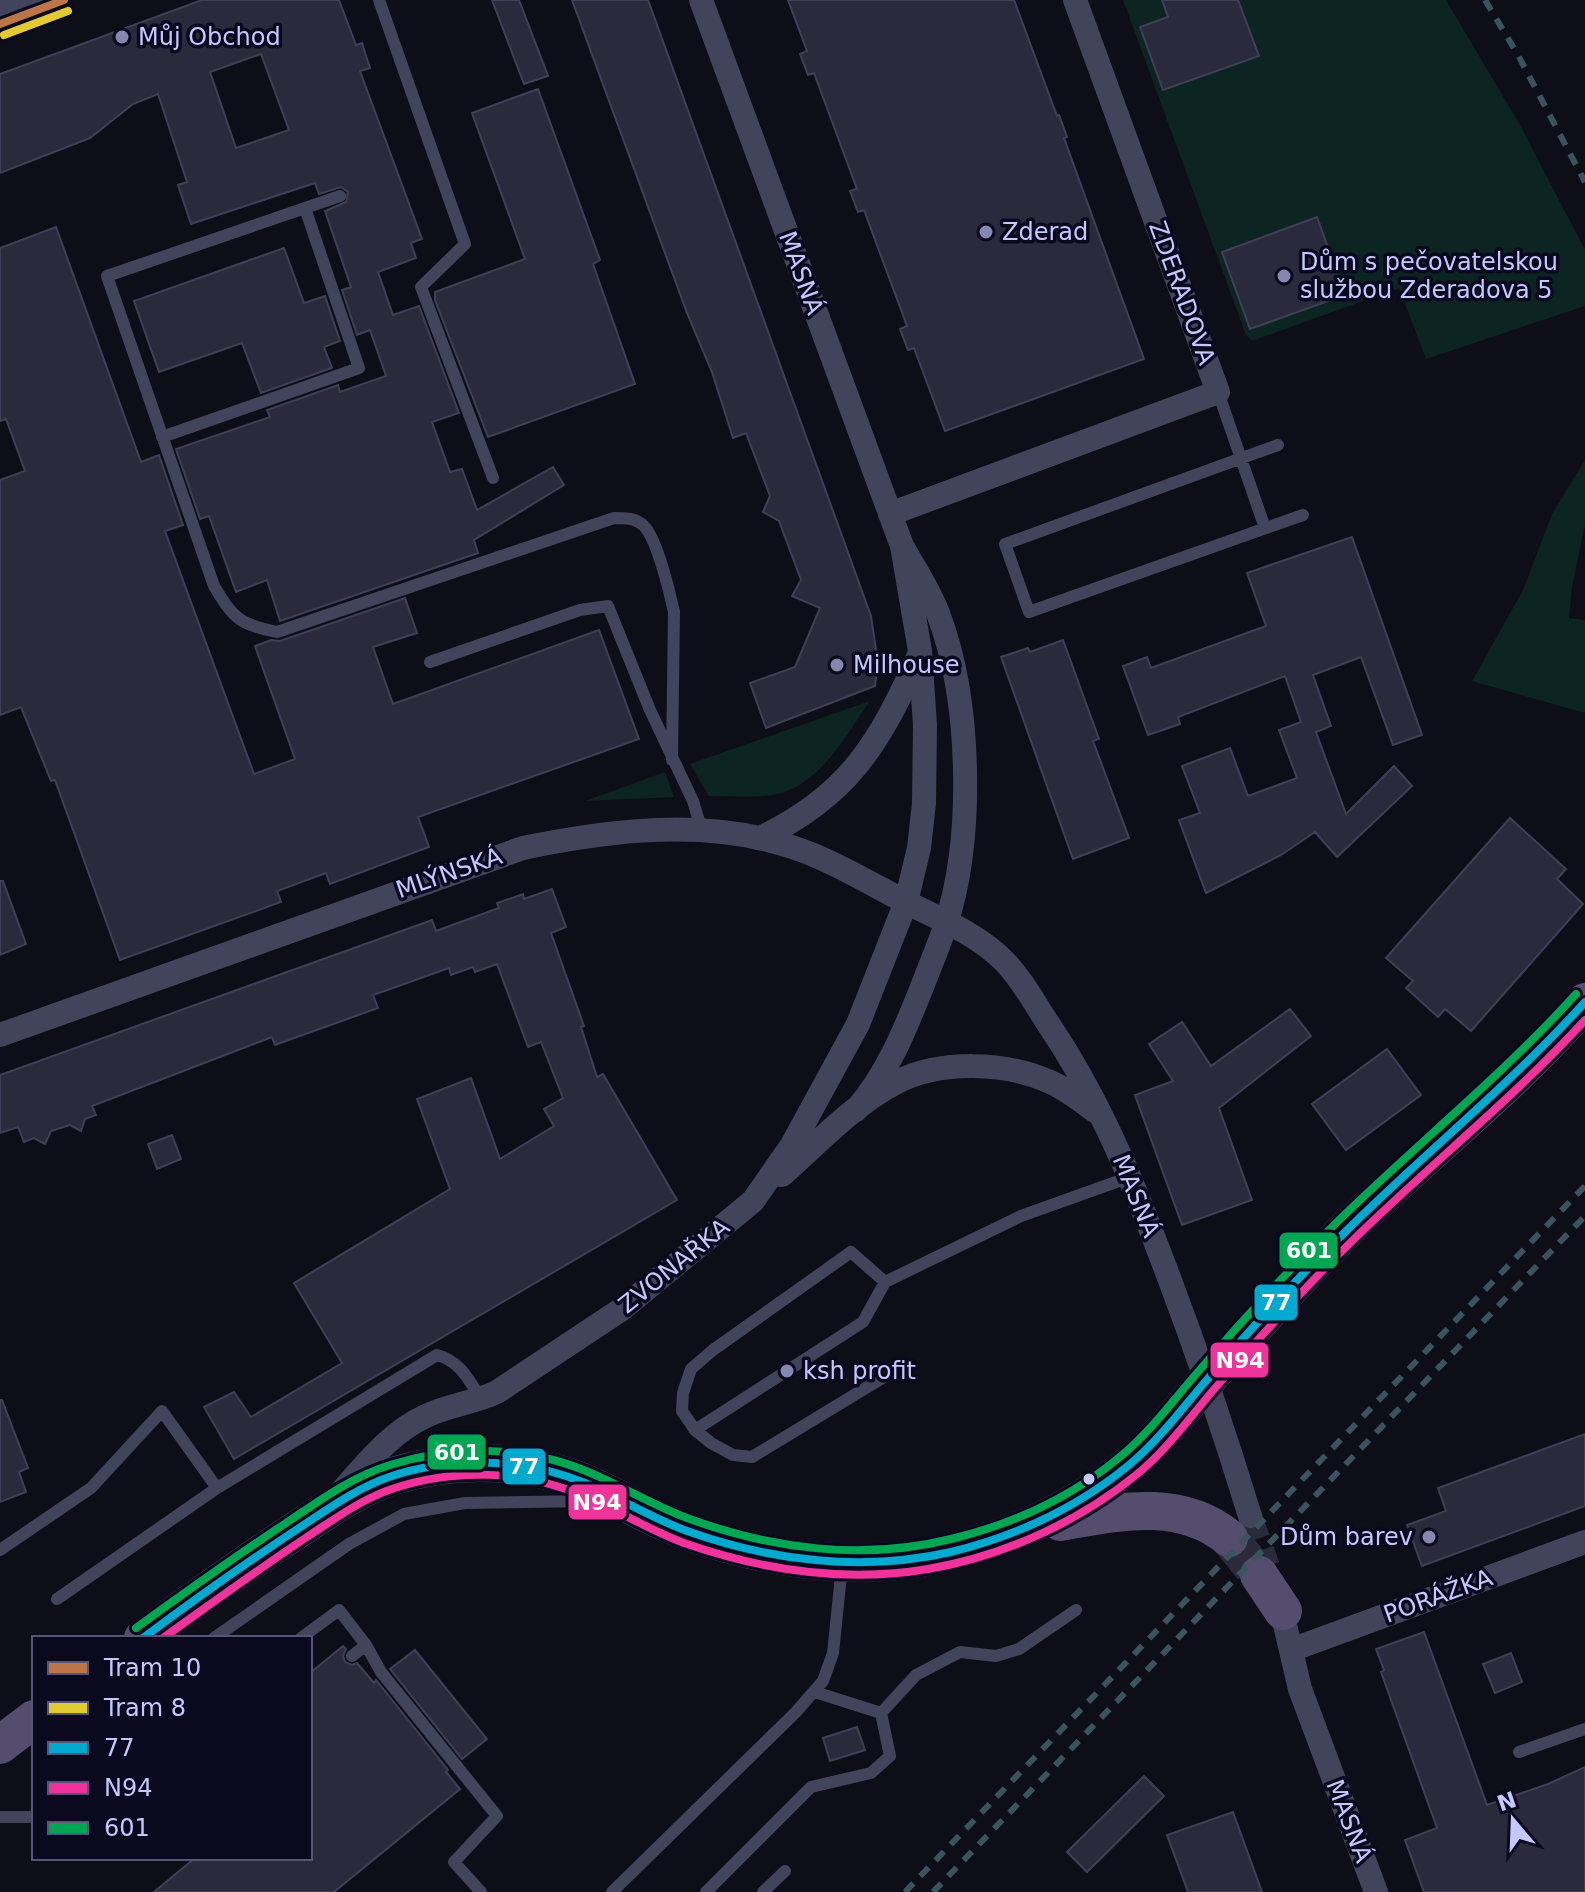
<svg xmlns="http://www.w3.org/2000/svg" width="1585" height="1892" font-family="'DejaVu Sans',sans-serif">
<style>
.green{fill:#0c2422}
.building{fill:#2b2a3c;stroke:#403f58;stroke-width:2;fill-rule:evenodd}
.lines{fill:none;stroke-linecap:round;stroke-linejoin:round}
.minor-tunnel{stroke:#2a2a3b;stroke-width:24;stroke-dasharray:24 12;stroke-linecap:butt}
.primary-tunnel{stroke:#2a2a3b;stroke-width:38;stroke-dasharray:38 19;stroke-linecap:butt}
.service{stroke:#41445a;stroke-width:12}
.minor{stroke:#41445a;stroke-width:24}
.tertiary{stroke:#41445a;stroke-width:30}
.primary{stroke:#554d6d;stroke-width:38}
.rail{stroke:#39545f;stroke-width:6;stroke-dasharray:12 10;stroke-linecap:butt}
.bus-1-casing{stroke:#0a091d;stroke-width:14}
.bus-2-casing{stroke:#0a091d;stroke-width:14}
.bus-3-casing{stroke:#0a091d;stroke-width:14}
.bus-1{stroke:#00a9ce;stroke-width:8}
.bus-2{stroke:#ef339a;stroke-width:8}
.bus-3{stroke:#00a651;stroke-width:8}
.tram-1-casing{stroke:#0a091d;stroke-width:14}
.tram-2-casing{stroke:#0a091d;stroke-width:14}
.tram-1{stroke:#bb7547;stroke-width:8}
.tram-2{stroke:#e1cb31;stroke-width:8}
.poi-dot{fill:#8686ae;stroke:#0a091d;stroke-width:3}
.bus-dot{fill:#c6c7ff;stroke:#0a091d;stroke-width:3}
.labels{text-anchor:middle;dominant-baseline:central;stroke-width:7;stroke-linejoin:round;paint-order:stroke}
.poi-label{font-size:24px;fill:#c6c7ff;stroke:#0a091d;text-anchor:start}
.street-label{font-size:24px;fill:#c6c7ff;stroke:#0a091d}
.line-badge{stroke:#0a091d;stroke-width:3}
.badge-label{font-size:22px;text-anchor:middle;font-weight:bold;fill:#fff}
</style>
<rect width="100%" height="100%" fill="#0e0e18"/>
<path class="green" d="M1123 0H1446L1520 125 1585 250V306L1426 359 1399 288 1252 341 1246 335Z
M1585 460V524L1572 587 1569 618 1585 620V713L1472 681 1523 590 1552 514Z
M870 701C846 735 818 789 772 795 752 798 729 796 709 796L690 764Z
M665 772 674 797 585 801Z"/>
<path class="building" d="M202 0H339L356 45 362 43 370 68 360 71 422 239 411 243 416 258 378 272 393 315 419 306 459 413 432 422 450 472 462 469 477 510 553 467 564 485 474 540 478 553 280 621 267 580 236 592 209 516 200 519 176 449 270 417 267 410 338 385 340 392 386 376 370 330 357 335 342 290 351 287 325 211 346 202 348 192 341 187 319 194 315 183 191 224 178 185 187 182 158 94 133 104 90 138 0 173V74ZM261 54 289 130 236 148 210 72Z
M492 0H519L548 76 524 84Z
M572 0H648L871 616 878 663 875 686 766 728 750 683 795 667 820 608 792 596 801 580 779 521 763 512 770 496 746 433 733 438 712 372 687 313Z
M788 0H1014L1057 116 1059 115 1067 137 1064 138 1144 359 945 431 914 348 908 350 900 329 907 326 864 210 858 212 850 191 857 189 814 73 808 75 800 54 807 51Z
M1162 0H1238L1259 56 1163 90 1140 27 1168 17Z
M538 89 600 260 593 264 635 384 488 437 435 300V292L525 259 472 113Z
M1317 217 1345 295 1250 329 1222 252Z
M56 227 141 462 159 455 183 525 165 531 254 774 295 759 255 646 271 640 280 641 405 598 417 633 373 647 393 704 599 630 639 739 418 817 429 847 330 884 326 873 277 891 281 902 120 960 55 780 51 781 21 707 0 715V480L25 471 6 419 0 421V248Z
M284 248 304 303 325 296 340 341 324 347 332 368 261 393 242 343 159 372 134 301Z
M1352 537 1422 735 1393 745 1361 657 1313 675 1331 726 1316 732 1346 814 1394 766 1412 786 1337 857 1315 832 1281 855 1206 893 1179 820 1200 813 1182 766 1230 748 1248 796 1297 778 1279 730 1301 722 1285 676 1178 717 1180 724 1148 735 1123 666 1147 657 1151 668 1266 626 1247 573Z
M1063 640 1099 739 1093 741 1129 838 1073 859 1001 657 1028 648 1030 652Z
M1510 818 1566 869 1557 879 1583 904 1471 1031 1445 1009 1438 1017 1406 988 1413 981 1386 958Z
M0 881H3L26 944 0 955Z
M552 889 566 927 551 933 584 1026 581 1027 597 1077 603 1074 677 1200 234 1459 204 1407 234 1392 251 1417 342 1363 294 1283 450 1189 417 1099 471 1078 500 1159 554 1126 544 1109 563 1098 541 1042 528 1047 497 964 475 972 473 967 451 975 449 968 373 995 378 1008 275 1045 272 1037 92 1106 96 1115 85 1119 81 1131 70 1125 51 1131 45 1144 34 1138 24 1142 18 1127 0 1133V1075L432 920 436 931 499 908 497 903 523 894 524 899Z
M1290 1009 1311 1036 1219 1108 1252 1200 1182 1225 1135 1095 1173 1081 1149 1044 1182 1022 1211 1066Z
M1387 1049 1421 1095 1346 1150 1312 1104Z
M172 1135 181 1159 157 1169 148 1144Z
M0 1400H2L28 1468 19 1472 26 1492 0 1502Z
M1585 1434V1506L1422 1566 1407 1525 1446 1511 1438 1488Z
M1424 1632 1487 1805 1548 1784 1585 1767V1892H1424L1405 1840 1437 1828 1381 1672 1384 1670 1376 1649Z
M343 1646 346 1649 343 1656 345 1662 352 1665 357 1663 374 1683 376 1680 448 1770 446 1772 460 1789 334 1892H154L195 1858H310V1673Z
M415 1650 487 1739 462 1759 390 1669Z
M1511 1653 1522 1682 1495 1693 1483 1664Z
M857 1727 865 1750 830 1761 823 1738Z
M1144 1776 1164 1796 1087 1872 1067 1852Z
M1233 1812 1262 1892H1188L1167 1835Z"/>
<g class="lines">
<path class="minor-tunnel" d="M1250 1516 1268 1566"/>
<path class="primary-tunnel" d="M1229 1538 1259 1575"/>
<path class="service" d="M379 0 465 244 421 287 493 478
M340 196 107 276 214 586C234 619 239 624 277 632L614 518C626 518 636 518 644 526 657 539 670 593 674 612L672 760
M1218 392 1265 528
M162 437 359 368 305 208
M1278 445 1005 544 1029 612 1303 515
M430 662 580 610 608 606 650 710 693 801 702 831
M885 1282 851 1252 713 1350 691 1369 683 1393 682 1411 695 1430 711 1443 733 1455 752 1457 902 1366
M695 1430 863 1322 885 1282 1021 1216 1130 1177
M0 1550 91 1488 162 1411 217 1488
M57 1599 217 1488 437 1355C460 1361 469 1380 481 1399
M214 1638 349 1544 404 1514 465 1503 592 1501
M301 1638 339 1610 366 1645 381 1672 497 1816 454 1862 481 1892
M352 1656 366 1645
M881 1713 916 1675 960 1652 996 1656 1019 1649 1076 1610
M1519 1752 1585 1729
M0 1817H34
M612 1892 796 1712 823 1681 833 1653 842 1566
M706 1892 811 1787 871 1773 890 1756 881 1713 815 1692
M763 1892 785 1871"/>
<path class="minor" d="M701 0 902 546C915 569 930 591 939 616 971 702 974 837 946 924 939 945 930 966 922 987 905 1030 887 1074 856 1110
M890 514 1218 392 1075 0
M760 838C849 796 880 742 919 655
M0 1035 523 848C610 830 706 818 792 847 832 860 869 883 906 902 939 919 978 934 1004 961 1022 979 1035 1004 1049 1025 1093 1090 1125 1163 1153 1236 1189 1328 1221 1421 1250 1516
M782 1175C818 1143 854 1104 897 1082 941 1060 1004 1062 1048 1081 1065 1088 1080 1100 1095 1111
M342 1491C367 1463 391 1432 426 1416 448 1405 474 1403 497 1392L622 1309 753 1201 792 1145 858 1024 906 902 919 848 924 803 925 725 920 651 902 546
M1279 1599 1300 1689 1376 1892
M1291 1650 1585 1542"/>
<path class="tertiary" d="M0 15 40 0"/>
<path class="primary" d="M1060 1522C1118 1512 1179 1497 1229 1538
M1259 1575 1283 1611
M143 1638C192 1602 241 1567 292 1533 323 1513 355 1489 390 1477 446 1459 513 1458 569 1477 610 1491 646 1517 687 1531 761 1558 848 1571 926 1557 1000 1543 1072 1513 1129 1465 1158 1441 1181 1410 1205 1382 1249 1332 1294 1282 1341 1235 1421 1156 1511 1088 1585 1002
M0 1745 34 1719"/>
<path class="rail" d="M1485 0 1518 55 1585 182
M905 1892 1585 1186
M933 1892 1585 1216"/>
<g class="bus-1-casing">
<path id="bus-1" d="M143 1638C194 1600 246 1563 299 1528 328 1509 357 1488 389 1477 452 1456 524 1458 585 1483 620 1498 651 1518 687 1531 771 1561 863 1572 951 1552 1016 1536 1078 1507 1129 1465 1158 1441 1181 1410 1205 1382 1248 1332 1293 1282 1341 1236 1421 1156 1509 1086 1585 1002"/>
</g>
<g class="bus-2-casing">
<path id="bus-2" d="M163 1638C212 1603 260 1568 310 1535 336 1518 362 1499 392 1489 453 1468 525 1470 584 1496 618 1510 649 1530 684 1543 762 1570 846 1583 928 1569 1003 1556 1077 1523 1136 1475 1167 1450 1190 1417 1216 1387 1259 1338 1303 1289 1350 1243 1427 1167 1512 1100 1585 1020"/>
</g>
<g class="bus-3-casing">
<path id="bus-3" d="M136 1628C187 1591 239 1554 292 1519 323 1498 354 1476 390 1465 456 1444 530 1446 593 1474 625 1488 655 1506 687 1518 771 1549 863 1561 951 1539 1013 1524 1072 1497 1121 1456 1150 1432 1172 1402 1197 1373 1240 1323 1285 1274 1332 1227 1412 1148 1500 1078 1576 994"/>
</g>
<use href="#bus-1" class="bus-1"/>
<use href="#bus-2" class="bus-2"/>
<use href="#bus-3" class="bus-3"/>
<g class="tram-1-casing">
<path id="tram-1" d="M0 24 64 0"/>
</g>
<g class="tram-2-casing">
<path id="tram-2" d="M4 35 68 11"/>
</g>
<use href="#tram-1" class="tram-1"/>
<use href="#tram-2" class="tram-2"/>
</g>
<g class="poi-dot">
<circle cx="122" cy="37" r="8"/>
<circle cx="986" cy="232" r="8"/>
<circle cx="1284" cy="276" r="8"/>
<circle cx="837" cy="665" r="8"/>
<circle cx="787" cy="1371" r="8"/>
<circle cx="1429" cy="1537" r="8"/>
</g>
<circle class="bus-dot" cx="1089" cy="1479" r="7"/>
<g class="labels">
<g class="poi-label">
<text x="138" y="37">Můj Obchod</text>
<text x="1002" y="232">Zderad</text>
<text x="1300" y="262">Dům s pečovatelskou<tspan x="1300" dy="28">službou Zderadova 5</tspan></text>
<text x="853" y="665">Milhouse</text>
<text x="803" y="1371">ksh profit</text>
<text x="1413" y="1537" text-anchor="end">Dům barev</text>
</g>
<g class="street-label">
<text transform="translate(801 273) rotate(70)">MASNÁ</text>
<text transform="translate(1182 293) rotate(70)">ZDERADOVA</text>
<text transform="translate(449 873) rotate(-19)">MLÝNSKÁ</text>
<text transform="translate(1136 1196) rotate(68)">MASNÁ</text>
<text transform="translate(674 1266) rotate(-39)">ZVONAŘKA</text>
<text transform="translate(1438 1596) rotate(-20)">PORÁŽKA</text>
<text transform="translate(1349 1821) rotate(69)">MASNÁ</text>
</g>
</g>
<g class="line-badge">
<rect x="1278" y="1231" width="61" height="39" rx="8" fill="#00a651"/>
<rect x="1253" y="1283" width="46" height="39" rx="8" fill="#00a9ce"/>
<rect x="1209" y="1341" width="61" height="38" rx="8" fill="#ef339a"/>
<rect x="426" y="1433" width="61" height="38" rx="8" fill="#00a651"/>
<rect x="501" y="1447" width="46" height="39" rx="8" fill="#00a9ce"/>
<rect x="567" y="1483" width="61" height="38" rx="8" fill="#ef339a"/>
</g>
<g class="badge-label">
<text x="1309" y="1258">601</text>
<text x="1276" y="1310">77</text>
<text x="1240" y="1368">N94</text>
<text x="457" y="1460">601</text>
<text x="524" y="1474">77</text>
<text x="597" y="1510">N94</text>
</g>
<rect x="32" y="1636" width="280" height="224" fill="#0a091d" stroke="#555577" stroke-width="2"/>
<rect x="48" y="1662" width="40" height="12" fill="#bb7547" stroke="#555577" stroke-width="2"/>
<text x="104" y="1676" font-size="24" fill="#c6c7ff">Tram 10</text>
<rect x="48" y="1702" width="40" height="12" fill="#e1cb31" stroke="#555577" stroke-width="2"/>
<text x="104" y="1716" font-size="24" fill="#c6c7ff">Tram 8</text>
<rect x="48" y="1742" width="40" height="12" fill="#00a9ce" stroke="#555577" stroke-width="2"/>
<text x="104" y="1756" font-size="24" fill="#c6c7ff">77</text>
<rect x="48" y="1782" width="40" height="12" fill="#ef339a" stroke="#555577" stroke-width="2"/>
<text x="104" y="1796" font-size="24" fill="#c6c7ff">N94</text>
<rect x="48" y="1822" width="40" height="12" fill="#00a651" stroke="#555577" stroke-width="2"/>
<text x="104" y="1836" font-size="24" fill="#c6c7ff">601</text>
<g transform="translate(1513 1820) rotate(341)" stroke="#0a091d" stroke-width="6" paint-order="stroke">
<path d="M0-6L14 30L0 20L-14 30Z" fill="#c6c7ff"/>
<text y="-12" font-size="22" font-weight="bold" text-anchor="middle" fill="#c6c7ff">N</text>
</g>
</svg>
